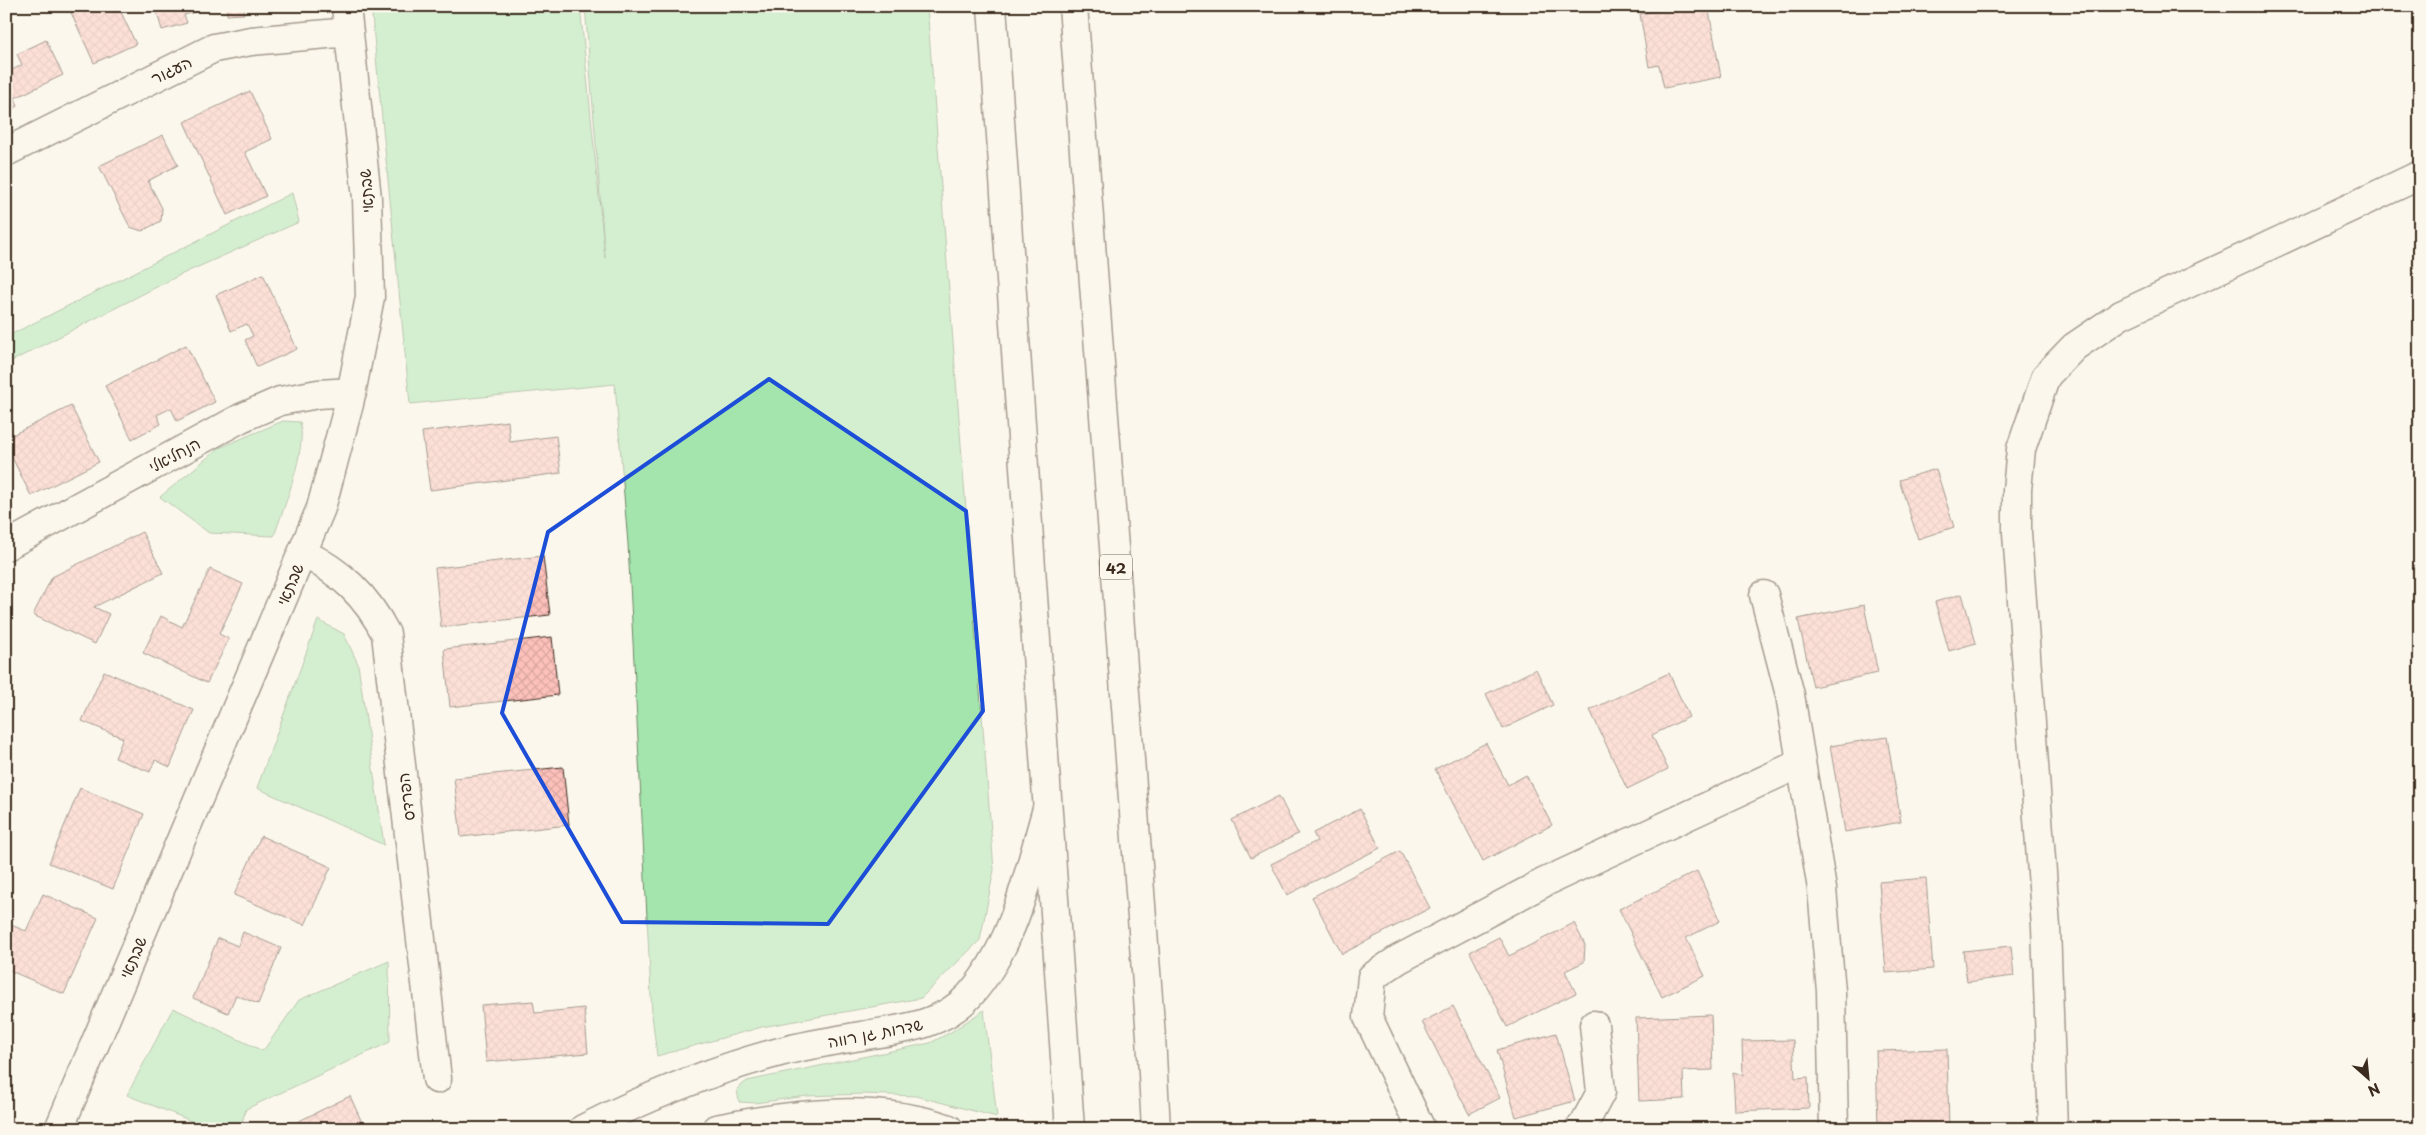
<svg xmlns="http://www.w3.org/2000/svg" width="2426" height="1135" font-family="'Playpen Sans','Playpen Sans Hebrew',sans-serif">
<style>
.green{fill:#a4e5ae;stroke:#708866}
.building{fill:url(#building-cross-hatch);stroke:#3b2a1e}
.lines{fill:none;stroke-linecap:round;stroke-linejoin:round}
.minor-casing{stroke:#3b2a1e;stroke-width:31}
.highway-casing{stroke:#3b2a1e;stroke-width:31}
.minor{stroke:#fbf7ec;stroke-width:28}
.highway{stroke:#fbf7ec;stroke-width:28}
.marked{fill:none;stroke:#1d4ed8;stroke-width:4;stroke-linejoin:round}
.labels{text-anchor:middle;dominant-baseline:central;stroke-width:5;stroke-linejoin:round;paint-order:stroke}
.shield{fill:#fbf7ec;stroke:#75685c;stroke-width:1}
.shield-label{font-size:15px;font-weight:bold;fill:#3b2a1e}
.street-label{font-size:16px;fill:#3b2a1e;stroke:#fbf7ec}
</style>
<defs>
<pattern id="building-cross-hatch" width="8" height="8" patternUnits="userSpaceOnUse" patternTransform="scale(1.25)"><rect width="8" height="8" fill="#fdc1bb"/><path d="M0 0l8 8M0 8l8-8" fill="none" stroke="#daa6a0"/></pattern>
</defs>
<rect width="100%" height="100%" fill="#fbf7ec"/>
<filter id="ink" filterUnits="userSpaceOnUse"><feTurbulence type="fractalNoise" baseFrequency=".02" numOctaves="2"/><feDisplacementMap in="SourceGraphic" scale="10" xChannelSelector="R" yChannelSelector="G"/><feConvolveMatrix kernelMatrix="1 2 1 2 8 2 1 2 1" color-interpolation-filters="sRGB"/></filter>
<g filter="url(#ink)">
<path class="green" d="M371 6H580L605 258 585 6H927L994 870 980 940 921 998 762 1027 657 1056 652 1015 628 544 615 384 410 404Z
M292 193 299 222 180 275 6 364V337Z
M283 421 300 422C307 450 284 507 274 536L209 533 160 497 219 448Z
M318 620 344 634 358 664 384 845 257 788Z
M389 961 390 1042 246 1109 240 1129H211L127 1095 173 1008 263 1051 299 1000Z
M984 1010 997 1117 916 1096 863 1094 807 1096 755 1103 739 1102 737 1089 747 1081 930 1043 951 1032Z"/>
<path class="building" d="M68 6H118L136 44 94 63Z
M155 6H198L199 11 184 15 187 23 162 30Z
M227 6H244V14L227 15Z
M1681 6H1708L1721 77 1664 88 1659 65 1649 67 1640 14Z
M46 40 63 75 15 98 18 106 6 112V73L22 65 17 54Z
M250 91 272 139 245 152 266 196 227 215 184 122Z
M163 135 178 165 148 181 162 208 161 221 142 231 130 227 99 166Z
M263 274 297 349 257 367 245 340 253 336 247 324 231 331 216 295Z
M186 345 215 402 177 421 171 408 157 415 161 424 132 439 105 386Z
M71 406 99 462 31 496 6 445V438Z
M508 421 510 442 556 436 561 473 430 490 422 432Z
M1936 469 1954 527 1918 539 1899 480Z
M142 532 163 573 94 607 109 614 95 644 33 615 52 577Z
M543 556 550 615 441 627 435 568Z
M210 569 243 584 219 634 229 639 207 683 143 653 161 616 182 627Z
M1962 594 1976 643 1949 651 1935 602Z
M1864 605 1878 673 1813 687 1798 619Z
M552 637 558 695 450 707 444 649Z
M1536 669 1553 705 1503 729 1486 694Z
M104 671 194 710 170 767 155 760 150 772 115 758 123 738 82 721Z
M1669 673 1689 717 1652 735 1668 769 1627 789 1590 710Z
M1887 737 1901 822 1845 832 1830 746Z
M1486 743 1508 785 1526 775 1552 825 1483 861 1435 769Z
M563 767 569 825 461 837 454 778Z
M80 788 144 814 113 889 49 863Z
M1279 796 1298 834 1251 858 1232 820Z
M1360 809 1380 848 1287 895 1271 864 1317 841 1313 833Z
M261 836 331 867 305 925 234 895Z
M1400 851 1430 908 1342 954 1312 897Z
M1697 871 1720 921 1686 938 1705 976 1662 997 1619 909Z
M1926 878 1933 969 1886 973 1879 882Z
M43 894 98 918 64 994 6 969V923L26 931Z
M1574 923 1585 945 1584 962 1565 971 1576 993 1507 1027 1470 952 1499 937 1509 956Z
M243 932 281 948 258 1004 236 995 228 1013 193 998 218 938 238 946Z
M2011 946 2014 976 1967 982 1963 951Z
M533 1001 535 1013 584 1008 588 1053 486 1062 481 1005Z
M1453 1006 1500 1098 1469 1114 1422 1022Z
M1711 1015 1713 1070 1683 1071 1684 1099 1639 1101 1636 1018Z
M1556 1033 1575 1101 1516 1117 1497 1050Z
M1793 1040 1795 1078 1808 1077 1809 1108 1735 1111 1733 1072 1743 1075 1742 1041Z
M1947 1049 1949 1129H1878L1876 1051Z
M350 1096 365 1129H300L297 1122Z"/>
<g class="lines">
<g class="minor-casing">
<path id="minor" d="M6 152 214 48 251 41 349 32
M6 546 241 418 280 401 318 394 352 392
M303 553C341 572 366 595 386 634L437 1079
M1764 595 1790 695 1822 889 1831 991 1834 1129
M59 1129 321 508 349 404 370 297 367 198 346 6
M583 1129C645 1098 709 1071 776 1053 804 1045 833 1041 861 1036 900 1029 940 1027 969 996 1015 945 1028 873 1047 809
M716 1129C790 1114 876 1103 949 1129
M1421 1129 1368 1017 1372 977 1399 959 1545 882 1801 763
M1579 1129 1584 1124 1601 1092 1594 1025
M2053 1129 2046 927 2017 533V490L2021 449 2046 376 2074 347 2121 315 2420 175"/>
</g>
<g class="highway-casing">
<path id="highway" d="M992 6 1070 1129
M1073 6 1151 1037 1156 1129"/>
</g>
<use href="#minor" class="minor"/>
<use href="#highway" class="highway"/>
</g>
</g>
<path d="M0 0H2426V1135H0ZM769 379 966 511 983 711 828 924 622 922 502 713 548 532Z" fill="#fbf7ec" fill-opacity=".55" fill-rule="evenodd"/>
<path class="marked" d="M769 379 966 511 983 711 828 924 622 922 502 713 548 532Z"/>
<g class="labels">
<rect class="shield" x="1100" y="554.5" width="32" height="25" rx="4"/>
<g class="shield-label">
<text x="1116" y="567">42</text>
</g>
<g class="street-label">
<text transform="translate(171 69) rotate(-26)">העגור</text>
<text transform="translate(365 191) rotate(-94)">שבתאי</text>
<text transform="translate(174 454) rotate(-28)">הנחליאלי</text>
<text transform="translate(289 584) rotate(-67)">שבתאי</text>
<text transform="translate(405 797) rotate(-97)">הפרדס</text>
<text transform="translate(132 957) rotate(-67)">שבתאי</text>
<text transform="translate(875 1032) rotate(-11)">שדרות גן רווה</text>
</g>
</g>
<rect width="2426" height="1135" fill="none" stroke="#fbf7ec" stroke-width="25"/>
<rect x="12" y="12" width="2401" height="1110" fill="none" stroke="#3b2a1e" stroke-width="2" filter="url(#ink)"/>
<g transform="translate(2368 1078) rotate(153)" stroke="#fbf7ec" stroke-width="4" paint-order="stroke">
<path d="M0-4L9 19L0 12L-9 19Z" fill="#3b2a1e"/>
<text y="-8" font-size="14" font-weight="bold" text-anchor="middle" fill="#3b2a1e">N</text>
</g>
</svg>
